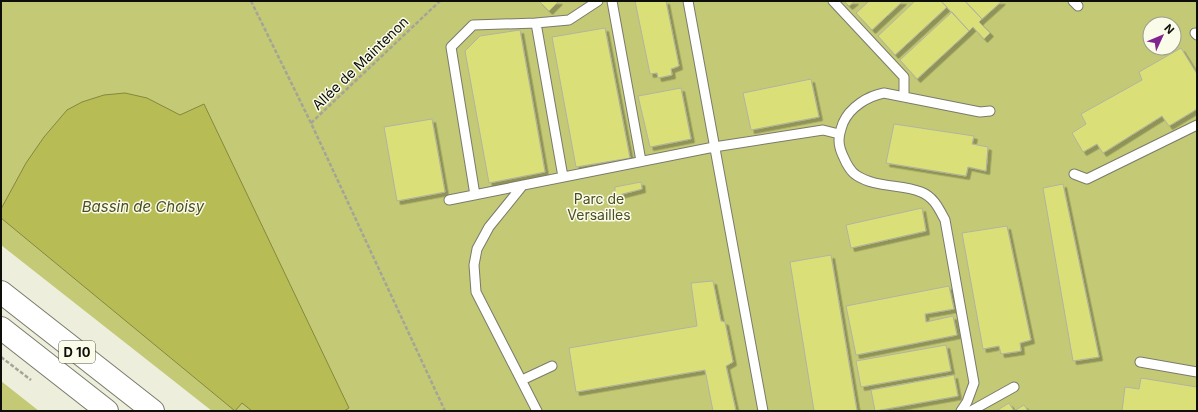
<svg xmlns="http://www.w3.org/2000/svg" width="1198" height="412" font-family="Inter,sans-serif">
<style>
.green{fill:#c4c976;fill-rule:evenodd}
.water{fill:#b8bc54;stroke:#85883e}
.building{fill:#dae077;stroke:#b1b3a1;filter:url(#shadow)}
.lines{fill:none;stroke-linecap:round;stroke-linejoin:round}
.lane-casing{stroke:#7a7b6b;stroke-width:11}
.primary-casing{stroke:#7a7b6b;stroke-width:24}
.path{stroke:#a4a596;stroke-width:2.5;stroke-dasharray:4 2;stroke-linecap:butt}
.lane{stroke:#fff;stroke-width:9}
.primary{stroke:#fff;stroke-width:22}
.labels{text-anchor:middle;dominant-baseline:central;stroke-width:3;stroke-linejoin:round;paint-order:stroke}
.shield{fill:#fafce9;stroke:#56564c;stroke-width:1}
.shield-label{font-size:13px;font-weight:bold;fill:#0f0f09}
.street-label{font-size:14px;fill:#0f0f09;stroke:#fafce9}
.park-label{font-size:14px;fill:#4c4e23;stroke:#fafce9}
.water-label{font-size:15px;font-style:italic;fill:#4d4f24;stroke:#fafce9}
</style>
<defs>
<filter id="shadow"><feDropShadow dx="3.5" dy="3.5" stdDeviation="0" flood-color="#0004"/></filter>
</defs>
<rect width="100%" height="100%" fill="#edefdc"/>
<path class="green" d="M1 1H1197V411H212L1 245ZM1150 24H1174V48H1150Z
M1 381 39 411H1Z"/>
<path class="water" d="M125 93 147 98 180 115 204 104 349 408 344 411H252L242 403 235 411 1 218V209L26 163 44 137 67 110 82 102 104 95Z"/>
<path class="building" d="M539 1H559L549 11Z
M635 1H666L679 66 671 69 672 75 658 78 657 73 650 74Z
M844 1H855L849 6Z
M869 1H903L872 30 856 13Z
M915 1H941L947 7 895 55 878 36Z
M941 1H965L982 19 979 22 990 33 984 39 973 27 969 31Z
M965 1H1002L982 19Z
M952 12 969 31 917 79 900 60Z
M605 28 630 158 576 167 552 37Z
M520 30 545 172 489 183 465 51 480 36Z
M1181 48 1197 74V109L1169 126 1162 116 1103 153 1097 144 1083 152 1072 133 1086 124 1081 114 1142 80 1139 72Z
M811 79 819 117 751 130 743 93Z
M681 88 691 139 650 147 638 96Z
M432 119 445 192 397 201 384 127Z
M894 124 974 136 972 144 988 147 986 171 968 167 966 176 886 163Z
M641 182 642 189 615 196V187Z
M1063 184 1099 357 1073 361 1043 188Z
M922 208 926 231 851 248 846 225Z
M1007 226 1031 340 1020 343 1021 351 1001 354 999 346 983 349 962 233Z
M831 255 857 411H814L790 262Z
M713 281 721 321 725 322 733 362 726 366 736 411H713L705 370 576 392 569 348 697 326 691 283Z
M949 286 954 309 925 314 926 322 953 316 957 335 856 355 846 306Z
M946 345 951 371 861 387 856 361Z
M954 375 958 396 875 411 871 390Z
M1141 378 1197 387V411H1122L1125 387 1139 389Z
M1009 403 1014 411 1024 405 1028 411H996Z"/>
<g class="lines">
<g class="lane-casing">
<path id="lane" d="M612 1 641 161
M688 1 763 411
M833 1 904 77V97
M1073 1 1078 6
M536 23 563 177
M1195 33 1197 35
M1074 174 1087 179 1197 125
M523 185 489 227 477 249 474 265 476 292 537 411
M475 195 451 47 473 25 536 23 569 20 598 1
M449 200 714 147 823 130 839 134
M1140 362 1197 372
M522 380 552 366
M961 411 967 402 974 383 945 220C939 209 934 197 921 192 901 184 875 188 856 175 851 172 846 163 844 158 837 144 838 137 843 123 850 107 868 96 884 93L980 112 990 111
M971 411 1014 387"/>
</g>
<g class="primary-casing">
<path id="primary" d="M1 292 153 411
M1 328 107 411"/>
</g>
<path class="path" d="M251 1 311 123 445 411
M311 123 440 1
M1 357 31 380"/>
<use href="#lane" class="lane"/>
<use href="#primary" class="primary"/>
</g>
<g class="labels">
<rect class="shield" x="59" y="341" width="36" height="22" rx="3"/>
<g class="shield-label">
<text x="77" y="352">D 10</text>
</g>
<g class="street-label">
<text transform="translate(360 63) rotate(-44)">Allée de Maintenon</text>
</g>
<g class="park-label">
<text x="599" y="198">Parc de<tspan x="599" dy="16">Versailles</tspan></text>
</g>
<g class="water-label">
<text x="143" y="206">Bassin de Choisy</text>
</g>
</g>
<rect width="1198" height="412" fill="none" stroke="#0f0f09" stroke-width="4"/>
<g transform="translate(1162 36) rotate(46)"><circle r="19" fill="#fafce9" stroke="#9c9d8f"/>
<path d="M0-3L7 15L0 10L-7 15Z" fill="#812490"/>
<text y="-6" font-size="11" font-weight="bold" text-anchor="middle" fill="#0f0f09">N</text>
</g>
</svg>
